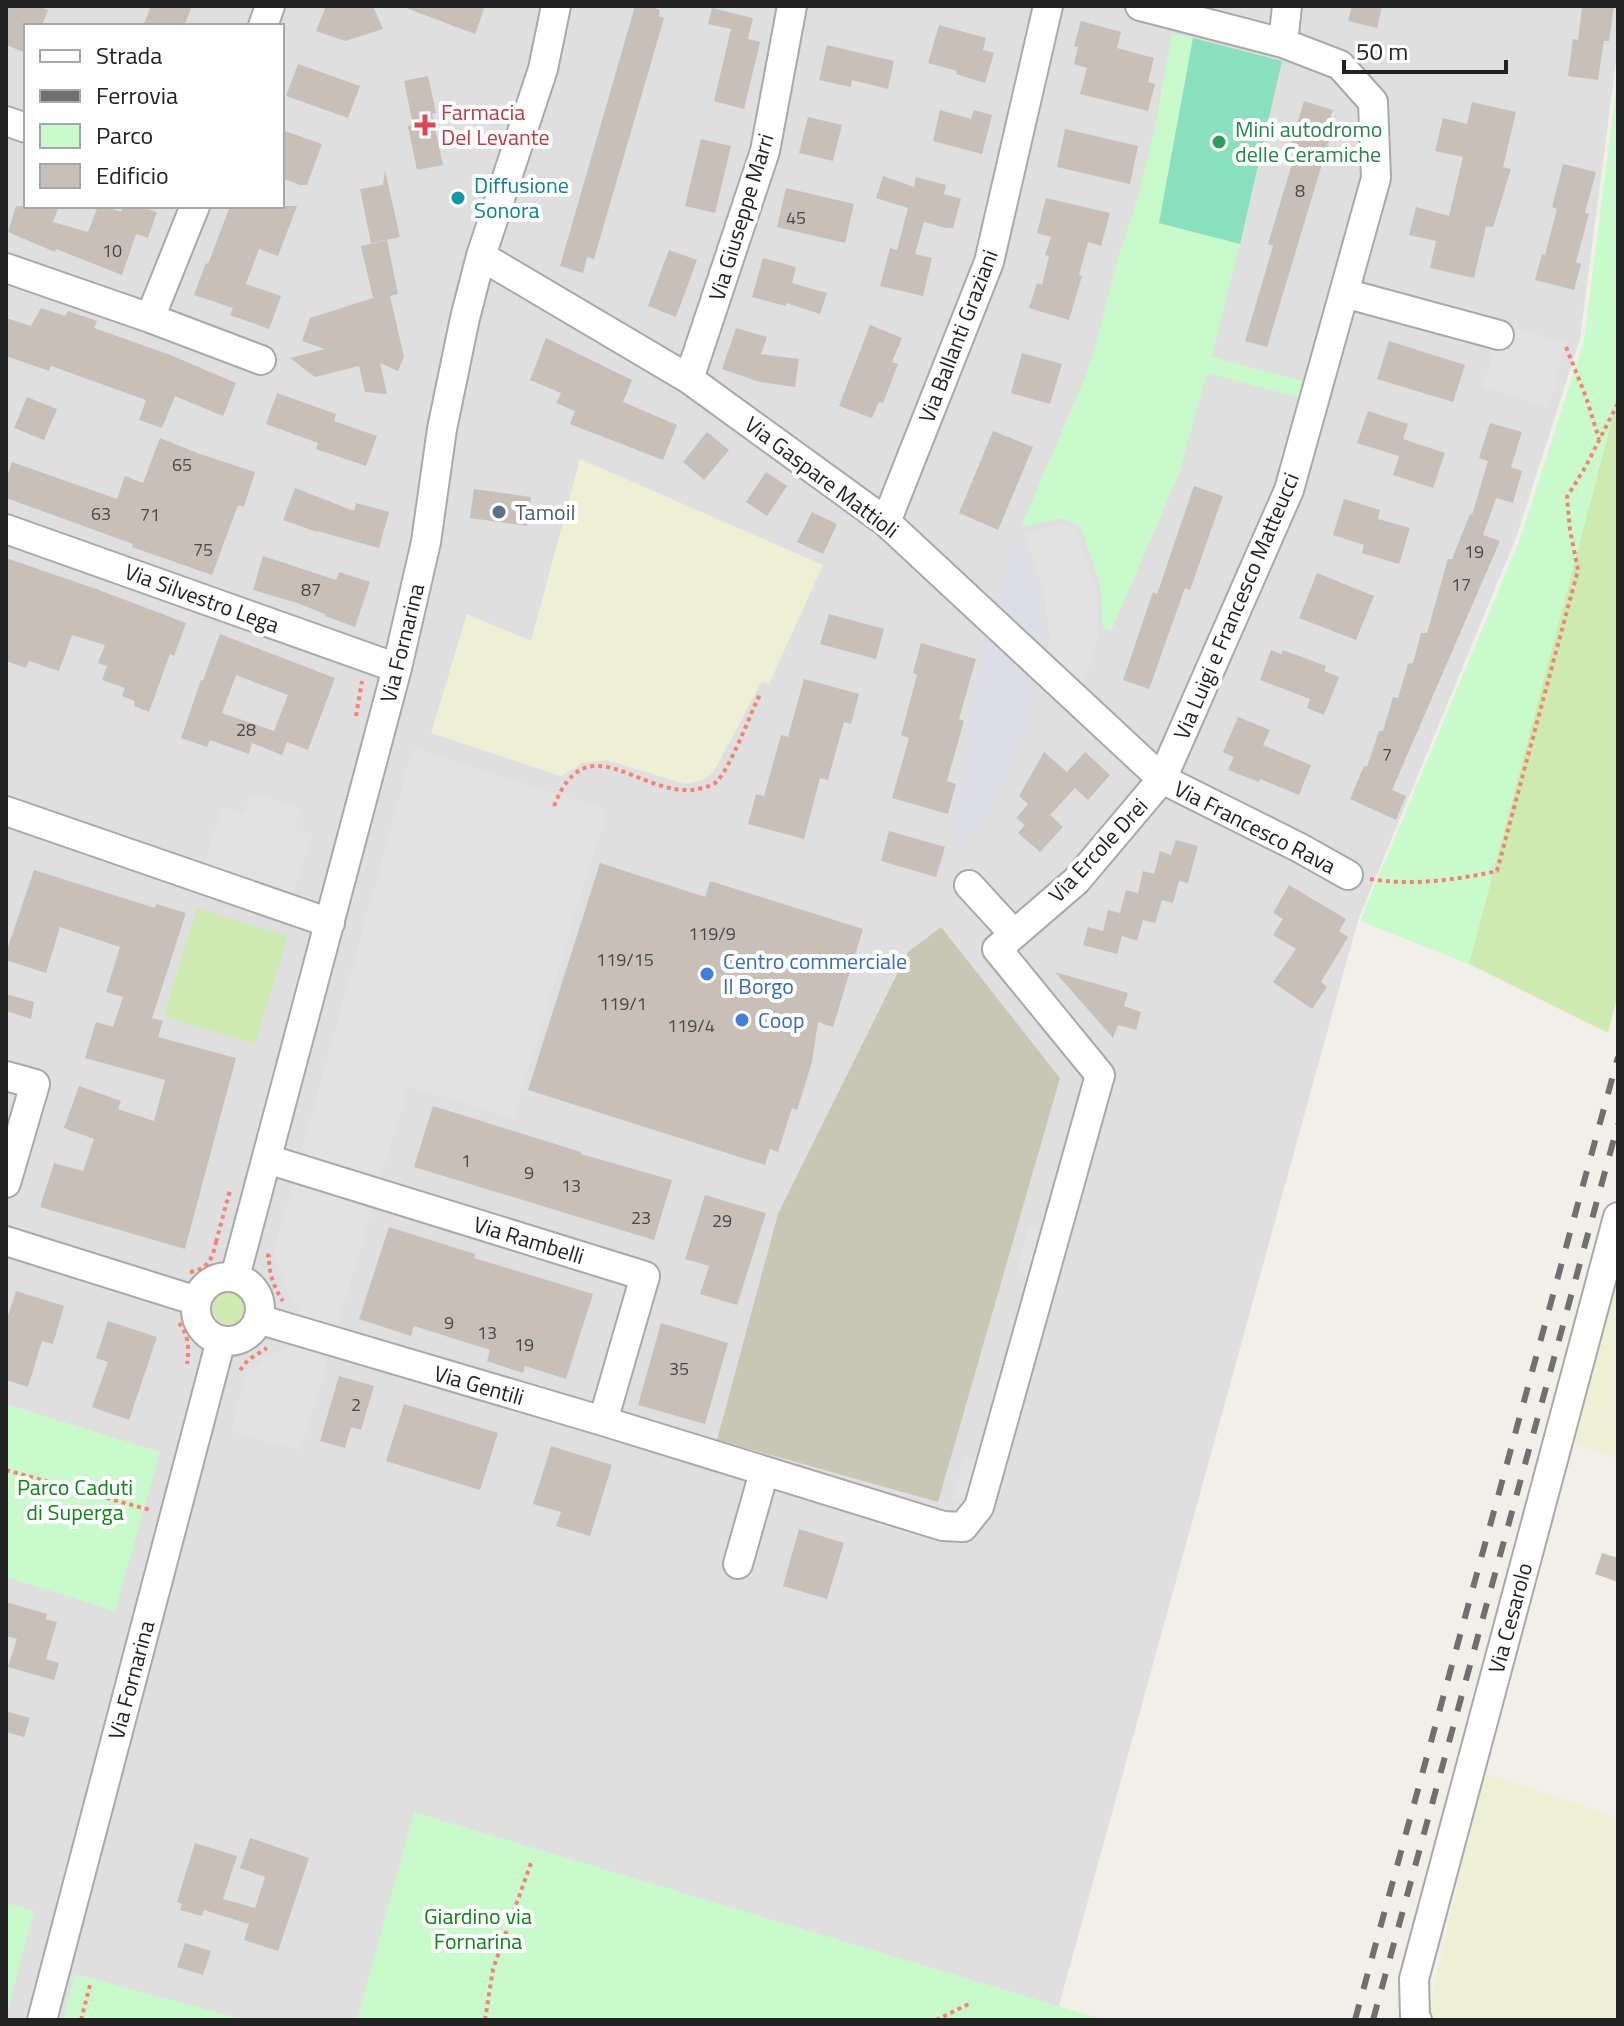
<svg xmlns="http://www.w3.org/2000/svg" width="1624" height="2026" font-family="'Titillium Web',sans-serif">
<style>
.residential{fill:#e0dfdf;fill-rule:evenodd}
.construction{fill:#c7c7b4}
.farmland{fill:#eef0d5}
.grass{fill:#cdebb0}
.park{fill:#c8facc}
.pitch{fill:#88e0be}
.parking{fill:#e2e2e2}
.plaza{fill:#dddde8}
.building{fill:#c7bfb8;fill-rule:evenodd}
.lines{fill:none;stroke-linecap:round;stroke-linejoin:round}
.minor-casing{stroke:#a9a9a9;stroke-width:32}
.path{stroke:#fa8072;stroke-width:4;stroke-dasharray:4 4;stroke-linecap:butt}
.minor{stroke:#fff;stroke-width:28}
.rail{stroke:#707070;stroke-width:6;stroke-dasharray:16 16;stroke-linecap:butt}
.health-dot{fill:#e0444e;stroke:#fff;stroke-width:3}
.leisure-dot{fill:#2e9e5b;stroke:#fff;stroke-width:3}
.culture-dot{fill:#0f9aa8;stroke:#fff;stroke-width:3}
.service-dot{fill:#5c6f8a;stroke:#fff;stroke-width:3}
.shop-dot{fill:#3f7fe0;stroke:#fff;stroke-width:3}
.labels{text-anchor:middle;dominant-baseline:central;stroke-width:8;stroke-linejoin:round;paint-order:stroke}
.number-label{font-size:18px;fill:#4b4948}
.health-label{font-size:22px;fill:#be3a42;stroke:#fff;text-anchor:start}
.leisure-label{font-size:22px;fill:#27864d;stroke:#fff;text-anchor:start}
.culture-label{font-size:22px;fill:#0d838f;stroke:#fff;text-anchor:start}
.street-label{font-size:22px;fill:#222;stroke:#fff}
.service-label{font-size:22px;fill:#4e5e75;stroke:#fff;text-anchor:start}
.shop-label{font-size:22px;fill:#366cbe;stroke:#fff;text-anchor:start}
.park-label{font-size:22px;fill:#0c8416;stroke:#fff}
</style>
<rect width="100%" height="100%" fill="#f2efe9"/>
<path class="residential" d="M6 6H1618V46L1580 339 1516 538 1358 920 1055 2020H6ZM26 26H282V206H26Z"/>
<path class="construction" d="M941 927 1060 1078 938 1502 717 1440 778 1214 908 952Z"/>
<path class="farmland" d="M580 459 823 565 769 684 762 681 713 773 703 780 685 784 607 760 583 763 561 776 431 733 467 614 531 641Z
M1618 1266V1458L1572 1443Z
M1483 1773 1618 1818V2020H1433L1429 2009Z"/>
<path class="grass" d="M1618 396V994L1608 1033 1469 964Z
M197 908 288 936 255 1044 164 1016Z
M213 1308a16 16 0 1 1 32 0a16 16 0 1 1-32 0Z"/>
<path class="park" d="M1172 34 1193 38 1159 223 1240 244 1212 357 1306 382 1301 398 1207 373 1179 474 1111 631 1103 627 1100 584 1081 528 1063 518 1021 527 1086 375 1096 343 1119 255 1136 203 1154 132Z
M1618 73V396L1469 964 1360 921 1520 539 1584 340Z
M6 1404 160 1452 115 1611 6 1577Z
M414 1812 1105 2020H357Z
M6 1903 34 1911 6 2018Z
M75 1974 245 2020H63Z"/>
<path class="pitch" d="M1193 38 1282 61 1240 244 1159 223Z"/>
<path class="parking" d="M1502 324 1567 343 1548 407 1483 387Z
M1063 524 1076 529 1095 587 1099 633 1084 685 1047 653 1050 635 1042 582 1025 532Z
M413 748 607 810 513 1119 408 1086 301 1450 231 1432 247 1373 269 1355 290 1347 300 1312 288 1292 280 1272 274 1251Z
M251 793 301 809 294 829 312 835 293 893 204 864 222 806 244 813Z
M1028 1227 1043 1231 1031 1276 1017 1272Z
M964 1456 978 1460 967 1505 952 1501Z"/>
<path class="plaza" d="M1019 531 1037 583 1043 635 1035 700 1014 759 989 809 971 830 953 847 986 617Z"/>
<path class="building" d="M6 6H37L48 10 42 26H26V53L6 45Z
M151 6H192L184 26H143Z
M326 6H373L383 29 345 41 316 31Z
M406 6H485L475 34 406 8Z
M635 6H648L660 10 659 16 664 18 594 259 587 257 583 273 560 266Z
M1352 6H1382L1377 28 1348 21Z
M1582 6H1614L1609 41H1604L1598 80 1568 76 1573 39 1578 40Z
M712 8 753 18 748 39 760 42 744 109 714 101 731 29 708 24Z
M1081 21 1121 32 1117 48 1154 58 1148 82 1155 84 1148 111 1080 94 1087 68 1074 64 1078 47 1074 46Z
M939 25 986 38 983 50 994 53 985 83 956 74 957 71 928 63Z
M827 45 894 61 888 89 852 80 851 87 819 80Z
M298 64 360 86 348 118 286 96Z
M428 76 436 113 432 114 443 165 417 170 408 126 413 125 404 81Z
M1304 101 1333 110 1325 132 1331 134 1267 347 1245 341 1273 246 1268 244 1296 150 1289 149Z
M1472 102 1516 112 1503 167 1511 169 1493 227 1486 226 1474 278 1430 268 1436 241 1409 235 1416 207 1449 216 1463 157 1435 151 1443 118 1467 124Z
M940 110 971 119 974 110 992 115 982 154 933 141Z
M808 117 842 125 833 161 799 153Z
M1065 129 1138 146 1130 184 1057 167Z
M282 130 322 144 307 185H300L282 178Z
M701 139 731 146 715 213 685 206Z
M1563 164 1596 172 1585 213 1589 214 1576 262 1581 264 1574 290 1535 280 1542 254 1545 255 1557 209 1552 207Z
M385 170 400 237 371 243 360 189 383 185Z
M883 176 914 187 916 177 946 185 944 194 961 199 953 228H946L924 222 915 254 932 258 923 296 880 286 890 248 897 250 908 208 876 198Z
M786 188 854 204 845 243 777 227Z
M1046 198 1110 213 1101 246 1088 242 1079 275 1082 276 1069 320 1029 308 1037 283 1042 285 1049 256 1045 255 1051 237 1037 233Z
M16 206H59L53 222 88 232 98 206H104L121 212 123 206H138L157 212 148 238 136 234 122 275 56 249 55 252 8 232Z
M230 206H297L278 256 259 249 246 284 281 296 269 329 230 315 233 308 194 295 206 263 208 264Z
M387 240 398 294 390 296 404 357 398 371 380 363 387 394 365 392 359 366 315 377 290 358 325 349 302 341 310 318 373 298 361 246Z
M669 250 697 260 676 317 648 306Z
M763 258 796 267 792 283 827 293 820 314 786 303V306L752 297Z
M41 308 65 316 68 311 97 321 94 328 168 354 236 383 223 416 175 396 162 428 139 420 146 400 51 366 49 371 6 356V318L31 326Z
M870 325 902 338 892 362 898 364 883 403 879 402 872 418 839 406Z
M736 328 767 337 761 354 799 359 795 387 760 382 722 369Z
M546 338 632 380 623 402 677 425 663 460 570 424 575 411 556 403 561 393 530 380Z
M1389 341 1465 365 1453 402 1377 379Z
M1022 353 1062 364 1050 404 1011 393Z
M277 393 336 414 334 421 377 436 366 466 316 449 318 443 266 424Z
M27 397 57 409 44 440 14 428Z
M1368 411 1408 424 1403 439 1445 453 1433 488 1393 475 1399 456 1357 443Z
M1490 423 1522 432 1511 467 1522 471 1513 503 1496 498 1483 535 1500 541 1392 790 1406 796 1396 820 1350 799 1364 766 1367 767 1379 731H1383L1393 697 1398 698 1408 664 1413 663 1421 633H1427L1448 559H1452L1470 514 1472 515 1488 461 1479 458Z
M993 431 1033 447 998 530 959 513Z
M707 432 729 450 704 480 683 462Z
M160 438 200 454 255 472 244 507 238 505 212 575 132 547 133 544 6 498V479L12 462 117 499 125 476 143 483Z
M766 472 787 486 767 516 746 502Z
M1194 486 1223 496 1190 590 1185 588 1149 689 1123 680 1153 592 1157 594Z
M295 488 354 511 356 503 389 512 379 548 317 531V532L283 520Z
M474 489 531 497 527 526 470 518Z
M1344 499 1380 510 1378 519 1410 528 1399 564 1362 553 1364 545 1333 535Z
M812 512 837 524 823 554 797 542Z
M263 556 336 580 339 572 370 582 355 627 325 616V614L297 603 253 590Z
M6 558 99 590 186 623 174 656 170 654 149 712 134 706 135 701 122 696 125 688 102 680 107 666 98 663 105 645 72 635 59 671 29 661 26 668 6 661Z
M1317 573 1374 596 1356 640 1299 618Z
M829 614 884 629 876 659 820 644Z
M220 634 335 678 308 750 287 742 282 755 252 743 249 754 210 740 207 747 181 738 201 680H203ZM236 675 288 695 274 731 222 713Z
M921 643 976 659 959 719 964 721 947 781 956 784 948 814 892 798 909 738 901 735 917 675 913 673Z
M1271 650 1281 654 1283 650 1326 666 1324 671 1339 677 1324 715 1307 708 1310 699 1260 680Z
M804 679 859 694 851 724 844 722 828 780 820 778 804 839 748 824 756 794 764 796 781 735 788 737Z
M1238 717 1270 730 1263 745 1311 765 1299 795 1260 779 1259 782 1228 770 1234 757 1223 752Z
M1044 752 1067 772 1085 752 1110 775 1088 800 1075 788 1050 815 1063 827 1040 852 1018 833 1025 825 1016 818 1028 804 1019 796Z
M889 831 945 847 936 877 881 861Z
M1176 840 1198 846 1188 883 1179 881 1173 903 1162 900 1155 923 1143 920 1137 941 1122 936 1117 954 1083 945 1088 927 1103 931 1108 910 1120 913 1126 890 1138 893 1143 871 1154 874 1160 851 1171 855Z
M600 863 705 897 710 881 863 929 833 1027 818 1022 812 1062 797 1110 792 1108 778 1152 770 1149 765 1165 528 1090Z
M34 870 155 908 156 904 186 913 152 1018 163 1021 158 1037 236 1058 185 1249 40 1207 54 1163 83 1171 94 1139 64 1128 79 1086 121 1101 118 1109 154 1121 165 1080 85 1058 96 1022 113 1027 123 997 106 992 120 947 60 927 46 973 6 960V953Z
M1289 885 1346 919 1339 931 1348 937 1321 982 1327 987 1312 1009 1273 982 1296 949 1273 935 1283 919 1273 913Z
M1055 972 1128 993 1124 1006 1141 1012 1136 1030 1118 1025 1113 1038Z
M6 994 34 1002 31 1019 6 1011Z
M433 1106 581 1152V1154L672 1180 654 1240 414 1167Z
M705 1195 766 1213 737 1305 700 1294 709 1266 685 1259Z
M389 1227 475 1254 474 1258 593 1294 566 1379 525 1366 523 1373 487 1361 490 1350 414 1326 411 1336 359 1319Z
M16 1291 64 1306 53 1344 42 1341 28 1387 6 1380V1322Z
M108 1321 157 1337 129 1420 92 1407 108 1362 96 1358Z
M661 1323 728 1343 705 1424 638 1405Z
M339 1376 374 1386 361 1430 351 1427 345 1448 320 1441Z
M404 1404 498 1433 480 1490 386 1461Z
M551 1446 612 1465 590 1536 556 1526 561 1512 533 1504Z
M799 1529 844 1543 827 1599 783 1586Z
M1602 1553 1618 1558V1582L1595 1574Z
M6 1602 47 1614 46 1619 57 1622 46 1659 59 1663 54 1680 8 1667 17 1639 6 1636Z
M6 1711 30 1718 24 1737 6 1732Z
M250 1838 309 1858 278 1951 244 1940 249 1924 204 1910 202 1916 180 1910 182 1904 177 1902 195 1843 237 1856 223 1899 255 1908 265 1877 240 1868Z
M185 1943 211 1951 203 1975 177 1967Z"/>
<g class="lines">
<g class="minor-casing">
<path id="minor" d="M263 26 270 6
M1283 43 1287 6
M6 121 26 128
M481 256 689 379 886 522 1162 779 1300 848 1348 875
M6 268 150 318 195 206
M1344 293 1499 335
M150 318 261 360
M689 379 765 151 792 6
M886 522 989 262 1048 6
M6 529 397 668
M6 811 330 923
M969 885 1014 934
M6 1076 35 1084 6 1183
M267 1159 645 1276 603 1421
M6 1241 197 1301
M235 1277 397 668 426 542 442 429 465 318 481 256 543 69 556 6
M196 1309a32 32 0 1 1 64 0a32 32 0 1 1-64 0Z
M258 1319 603 1421 943 1526 963 1527 979 1507 1100 1075 997 949 1076 881 1162 779 1289 490 1376 178 1373 102 1340 65 1283 43 1140 6
M738 1564 764 1472
M42 2020 221 1340
M1417 2020 1415 2016 1414 1979 1618 1217"/>
</g>
<path class="path" d="M1566 347 1586 397 1599 439
M356 716 362 681
M554 806C586 724 637 794 692 790 699 789 709 787 715 783 729 772 751 712 760 694
M1370 879C1412 886 1456 880 1497 871L1578 570 1570 530 1567 497 1586 466 1618 403
M216 1242 230 1190
M266 1255 269 1256C268 1271 274 1288 283 1301
M190 1272C208 1270 213 1257 216 1242L219 1243
M179 1323C189 1335 189 1349 187 1364
M240 1370 248 1360 267 1348
M6 1470 150 1510
M81 2020 90 1985
M485 2020 493 1969 531 1863
M936 2020 969 2004"/>
<use href="#minor" class="minor"/>
<path class="rail" d="M1355 2020 1618 1057
M1373 2020 1618 1124"/>
</g>
<path class="health-dot" d="M421 113h8v8h8v8h-8v8h-8v-8h-8v-8h8z"/>
<circle class="leisure-dot" cx="1219" cy="142" r="8"/>
<circle class="culture-dot" cx="458" cy="198" r="8"/>
<circle class="service-dot" cx="499" cy="512" r="8"/>
<g class="shop-dot">
<circle cx="707" cy="974" r="8"/>
<circle cx="742" cy="1020" r="8"/>
</g>
<g class="labels">
<g class="number-label">
<text x="1300" y="190">8</text>
<text x="796" y="217">45</text>
<text x="112" y="250">10</text>
<text x="182" y="464">65</text>
<text x="101" y="513">63</text>
<text x="150" y="514">71</text>
<text x="203" y="549">75</text>
<text x="1474" y="551">19</text>
<text x="1461" y="584">17</text>
<text x="311" y="589">87</text>
<text x="246" y="729">28</text>
<text x="1387" y="754">7</text>
<text x="712" y="933">119/9</text>
<text x="625" y="959">119/15</text>
<text x="623" y="1003">119/1</text>
<text x="691" y="1025">119/4</text>
<text x="466" y="1160">1</text>
<text x="529" y="1172">9</text>
<text x="571" y="1185">13</text>
<text x="641" y="1217">23</text>
<text x="722" y="1220">29</text>
<text x="449" y="1322">9</text>
<text x="487" y="1332">13</text>
<text x="524" y="1344">19</text>
<text x="679" y="1368">35</text>
<text x="356" y="1404">2</text>
</g>
<g class="health-label">
<text x="441" y="112">Farmacia<tspan x="441" dy="25">Del Levante</tspan></text>
</g>
<g class="leisure-label">
<text x="1235" y="129">Mini autodromo<tspan x="1235" dy="25">delle Ceramiche</tspan></text>
</g>
<g class="culture-label">
<text x="474" y="185">Diffusione<tspan x="474" dy="25">Sonora</tspan></text>
</g>
<g class="street-label">
<text transform="translate(741 217) rotate(-73)">Via Giuseppe Marri</text>
<text transform="translate(958 336) rotate(-69)">Via Ballanti Graziani</text>
<text transform="translate(822 477) rotate(37)">Via Gaspare Mattioli</text>
<text transform="translate(202 598) rotate(20)">Via Silvestro Lega</text>
<text transform="translate(1236 606) rotate(-67)">Via Luigi e Francesco Matteucci</text>
<text transform="translate(402 643) rotate(-76)">Via Fornarina</text>
<text transform="translate(1255 827) rotate(27)">Via Francesco Rava</text>
<text transform="translate(1098 850) rotate(-47)">Via Ercole Drei</text>
<text transform="translate(529 1240) rotate(17)">Via Rambelli</text>
<text transform="translate(479 1385) rotate(16)">Via Gentili</text>
<text transform="translate(1510 1618) rotate(-75)">Via Cesarolo</text>
<text transform="translate(131 1680) rotate(-75)">Via Fornarina</text>
</g>
<g class="service-label">
<text x="515" y="512">Tamoil</text>
</g>
<g class="shop-label">
<text x="723" y="961">Centro commerciale<tspan x="723" dy="25">Il Borgo</tspan></text>
<text x="758" y="1020">Coop</text>
</g>
<g class="park-label">
<text x="75" y="1487">Parco Caduti<tspan x="75" dy="25">di Superga</tspan></text>
<text x="478" y="1916">Giardino via<tspan x="478" dy="25">Fornarina</tspan></text>
</g>
</g>
<rect width="1624" height="2026" fill="none" stroke="#222222" stroke-width="16"/>
<rect x="24" y="24" width="260" height="184" fill="#ffffff" stroke="#a7a7a7" stroke-width="2"/>
<rect x="40" y="50" width="40" height="12" fill="#ffffff" stroke="#a7a7a7" stroke-width="2"/>
<text x="96" y="64" font-size="24" fill="#222222">Strada</text>
<rect x="40" y="90" width="40" height="12" fill="#707070" stroke="#a7a7a7" stroke-width="2"/>
<text x="96" y="104" font-size="24" fill="#222222">Ferrovia</text>
<rect x="40" y="124" width="40" height="24" fill="#c8facc" stroke="#a7a7a7" stroke-width="2"/>
<text x="96" y="144" font-size="24" fill="#222222">Parco</text>
<rect x="40" y="164" width="40" height="24" fill="#c7bfb8" stroke="#a7a7a7" stroke-width="2"/>
<text x="96" y="184" font-size="24" fill="#222222">Edificio</text>
<path d="M1344 60v12h162v-12" fill="none" stroke="#222222" stroke-width="4"/>
<text x="1356" y="60" font-size="24" fill="#222222" stroke="#ffffff" stroke-width="6" paint-order="stroke">50 m</text>
</svg>
